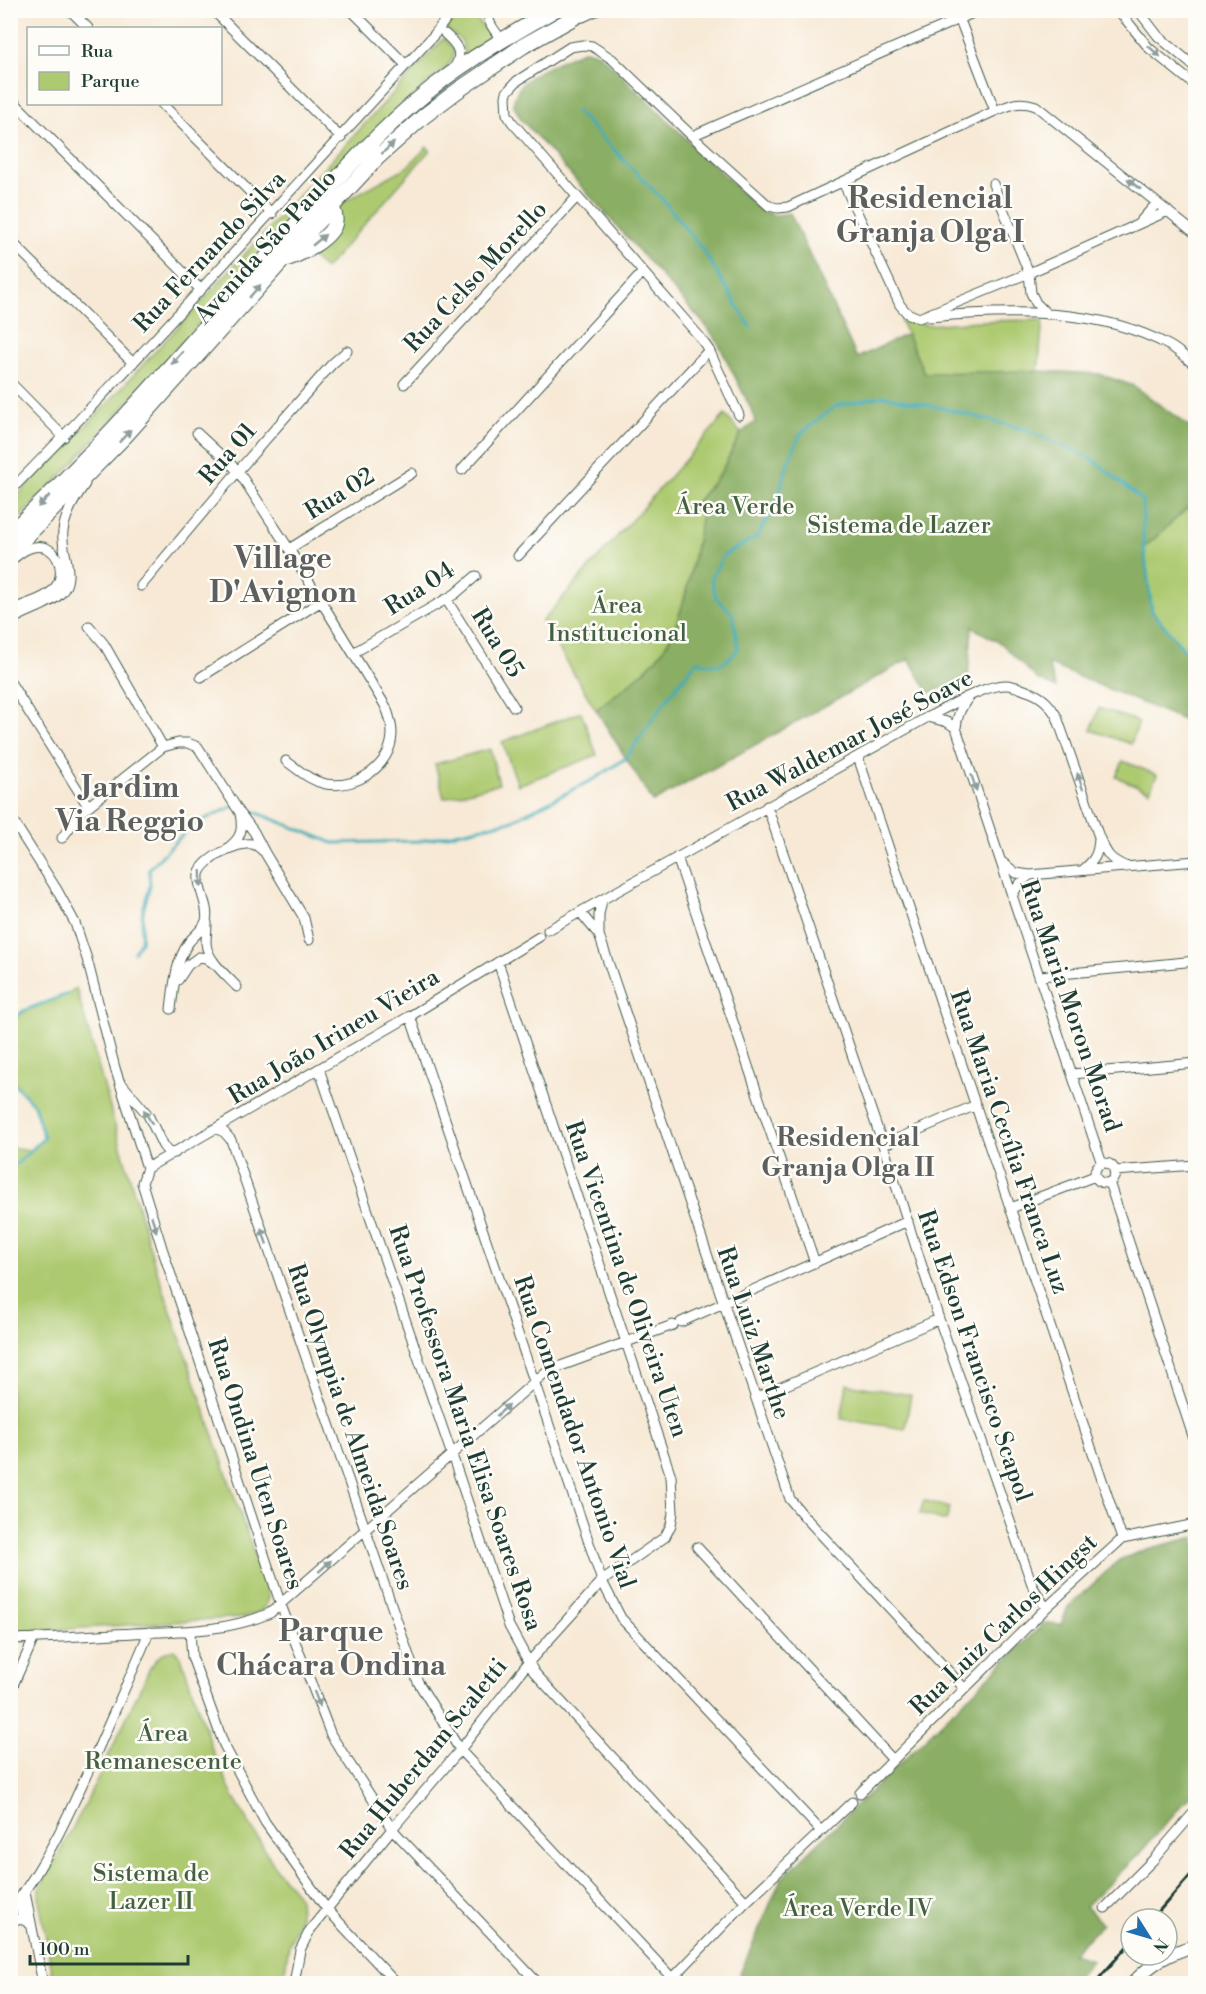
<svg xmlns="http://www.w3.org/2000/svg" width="1206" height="1994" font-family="'Libre Bodoni',serif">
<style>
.green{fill:#aeca71;stroke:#668452;stroke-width:1.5}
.forest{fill:#8aae63;stroke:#54764c;stroke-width:1.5}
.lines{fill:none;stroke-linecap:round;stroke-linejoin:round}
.stream{stroke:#3cacb9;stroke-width:3}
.minor-casing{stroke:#3f574c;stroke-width:11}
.tertiary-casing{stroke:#3f574c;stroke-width:14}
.primary-casing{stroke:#3f574c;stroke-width:17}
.minor{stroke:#fff;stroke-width:9}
.tertiary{stroke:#fff;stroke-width:12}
.primary{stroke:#fff;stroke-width:15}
.rail{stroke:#1f3d34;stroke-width:3}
.oneway{fill:#8f9e9a}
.labels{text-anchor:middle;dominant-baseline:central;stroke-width:5;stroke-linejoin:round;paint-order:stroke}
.street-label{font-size:24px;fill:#1f3d34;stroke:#fdfcf7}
.park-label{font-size:24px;fill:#436043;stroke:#fdfcf7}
.neighbourhood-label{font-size:26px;font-weight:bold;fill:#5e5f5f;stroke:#fdfcf7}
.district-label{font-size:30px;font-weight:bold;fill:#5e5f5f;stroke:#fdfcf7}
</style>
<rect width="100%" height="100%" fill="#fdfcf7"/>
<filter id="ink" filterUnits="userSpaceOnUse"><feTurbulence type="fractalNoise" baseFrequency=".0167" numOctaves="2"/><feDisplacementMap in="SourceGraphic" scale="12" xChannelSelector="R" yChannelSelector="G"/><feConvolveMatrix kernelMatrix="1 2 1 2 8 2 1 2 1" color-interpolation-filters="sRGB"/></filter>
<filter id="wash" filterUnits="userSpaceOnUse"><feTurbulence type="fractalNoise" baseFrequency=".008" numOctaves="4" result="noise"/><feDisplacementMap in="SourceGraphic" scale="24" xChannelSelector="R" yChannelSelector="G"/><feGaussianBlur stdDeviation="1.35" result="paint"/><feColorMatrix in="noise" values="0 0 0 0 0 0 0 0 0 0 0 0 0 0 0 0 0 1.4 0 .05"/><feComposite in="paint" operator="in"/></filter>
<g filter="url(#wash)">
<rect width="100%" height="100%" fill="#f7e9d5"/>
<path class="green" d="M459 11H476C476 14 476 17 478 20 482 29 491 30 489 42L465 60 462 41 447 30 449 21Z
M444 38 454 50C453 67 439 73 427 83L250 268 62 475 11 526V502L104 407Z
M427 147 430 150 325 269 302 249 345 201 407 167Z
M904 316 911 320 927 325 979 321 1043 320 1038 371 924 373 901 321Z
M725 415 741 433 720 474 693 506 702 515C694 553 685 617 664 648 647 674 619 690 596 710L542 621Z
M1195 501V664L1152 611 1144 548Z
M1099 708 1139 722 1131 744 1091 730Z
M581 712 597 755 518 785 502 742Z
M490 749 499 784 444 798 435 764Z
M1123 761 1157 775 1150 791 1116 777Z
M76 988 153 1259 268 1594C268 1611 260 1612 245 1617L11 1633 10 1147 30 1150 44 1138 34 1105 11 1079V1021C31 1004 55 1003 76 988Z
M847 1384 911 1395 905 1429 841 1419Z
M924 1500 950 1508 946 1521 920 1513Z
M174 1650 181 1657 213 1752 235 1800 277 1870 299 1897 300 1918 289 1945 283 1983H54L39 1900 40 1888 86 1803 150 1668C157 1658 162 1651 174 1650Z"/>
<path class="forest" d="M586 50 599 54 761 211 775 215 790 213 857 358 907 334 924 373 1038 371 1099 374 1134 386 1195 431V501L1144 548 1152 611 1195 664V725L1048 664 1056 688 1037 679 1002 644 972 627 968 678 929 693 909 659 653 802 596 710C619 690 647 674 664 648 685 618 694 553 702 515L693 506 720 474 741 433 755 422 752 411 717 341 706 326 521 119 513 104C515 96 517 89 523 83 532 73 572 55 586 50Z
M1195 1537V1790L1138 1855 1086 1906 1102 1924 1072 1954 1092 1960 1072 1983H736L781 1879 1044 1623 1061 1625 1068 1607 1119 1560 1147 1549Z"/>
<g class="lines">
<path class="stream" d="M576 111 663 200 705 253 751 328
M240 806 333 843 420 841 511 821 596 778 626 758 666 700 697 661C720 667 723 667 738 649L733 614 716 598 711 578 724 555 757 537 777 500 788 463 801 433 836 406 883 396 942 408 1027 430 1092 459 1142 500 1144 548 1152 611 1196 664
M134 952 141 941 143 910 150 886 149 869 192 825 234 806
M10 1021 23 1011 68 994
M10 1079 34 1105 44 1138 14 1166 10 1167"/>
</g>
</g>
<g filter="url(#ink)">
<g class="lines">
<g class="minor-casing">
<path id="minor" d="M70 10 88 28
M213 10 341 138
M351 10 406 65
M489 10C486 22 495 31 502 40
M1118 10 1149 48 1196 86
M1138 10 1158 36 1196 68
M583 17 598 10
M960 20 995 111
M445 34C458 45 464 55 453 69
M10 98 201 290
M162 104 272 214
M692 136 980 10
M843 182 900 305 907 313 919 318 1029 273 1168 211
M993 184 1029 273 1031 293 1036 303 1047 314
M1139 223 1157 203
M10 240 133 363
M930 317C1007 310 1100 307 1170 346 1179 351 1187 359 1196 366
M10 382 64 437
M404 384 577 197
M739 415 709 350 699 336 512 122 507 114 506 97 507 92 517 81 570 47 583 45 592 46 612 59 692 136 769 206 778 208 788 207 995 111C1011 105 1018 100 1036 106L1196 234
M197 433 238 471 289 549 386 707C389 715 392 725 392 734 391 766 357 789 326 784 310 781 299 770 286 761
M462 470 643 272
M10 491C156 343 292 187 434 35L446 19
M289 549 412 473
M518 556 709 350
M10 561C17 556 23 550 30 548 56 539 70 573 53 590 43 601 24 603 10 611
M141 586 238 471 332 364 347 351
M446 599 514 707
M10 621C25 611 48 606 60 594 78 577 60 551 63 531 65 514 75 498 85 484
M89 626 104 644 163 747
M353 653 455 594 476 576
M201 677 320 602
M10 682 88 806
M968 698C961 708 957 715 956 728L1102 1164
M928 717 947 722 956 728
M858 757 1122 1539
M767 806 883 1145 939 1319 1033 1587 1046 1608
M10 816 57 890 75 923 87 959 115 1068 147 1168
M62 838 81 812 163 747 178 743H188L198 747 240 813 254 832 265 853 304 918 309 940
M229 847C242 837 243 829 240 813
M677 857 815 1263
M1002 862 1016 873 1030 875 1196 861
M1083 870C1095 860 1098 854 1099 839
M1012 897C1016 886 1021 882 1030 875
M602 900 599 915V935L790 1499 803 1515 964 1688
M580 912 599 935
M207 923C207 929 206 936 206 943 207 960 226 975 237 987
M548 930 928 717C948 707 983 686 1004 685 1012 684 1019 688 1027 691 1042 696 1049 703 1057 717L1099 837C1107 854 1108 859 1127 867
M1040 976 1196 961
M178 980 188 965 199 957 206 958 214 964
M171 1009C174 986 175 962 189 942 194 935 203 930 206 921 210 906 197 890 199 875 201 860 238 841 252 844 256 845 260 848 263 851
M410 1016 602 1581 621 1618 821 1831
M319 1069 455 1464 509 1626 534 1672 746 1902
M1072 1074 1196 1063
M121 1083 148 1115 163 1146 168 1152 175 1153
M217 1129 224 1132 231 1140 418 1682 460 1750 672 1978
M883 1145 976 1105
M1095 1173a10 10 0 1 1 20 0a10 10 0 1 1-20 0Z
M147 1168 142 1183 163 1251 281 1605 331 1735 392 1829 539 1984
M147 1168 410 1016 539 937
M1114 1171 1196 1165
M1109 1182 1196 1445
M1011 1208 1095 1176
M681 1322 908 1221
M756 1398 939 1319
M697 1547 893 1760
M190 1632 192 1657 224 1745 265 1822 326 1908 397 1984
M10 1639C52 1638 93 1635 134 1633 181 1631 226 1632 270 1613L547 1371 673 1325
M10 1692 34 1638
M860 1793 1046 1608 1122 1539 1196 1524
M25 1892 43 1984
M23 1897 21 1912 28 1923
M1105 1908 1153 1860 1196 1810
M10 1911C50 1860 75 1801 101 1742 117 1705 134 1669 149 1632
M10 1921C17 1918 23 1919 29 1923
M294 1984 300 1950 310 1930 392 1829 460 1750 528 1663 602 1581 665 1537 671 1525 673 1513 671 1476 498 962
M667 1984 746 1902 852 1802"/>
</g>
<g class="tertiary-casing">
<path id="tertiary" d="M1132 1984C1152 1962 1168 1954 1196 1945"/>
</g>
<g class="primary-casing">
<path id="primary" d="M286 259C301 254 334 237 335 221 336 216 333 211 332 207
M10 533C105 444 190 344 276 247 325 192 374 134 432 88 470 58 512 34 554 10
M10 553 125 436 298 243 377 158 424 116 457 91 523 46 587 10"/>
</g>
<use href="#minor" class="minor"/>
<use href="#tertiary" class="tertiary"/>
<use href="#primary" class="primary"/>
<path class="rail" d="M1152 1919 1196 1869
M1094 1984 1131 1942"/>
</g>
<defs><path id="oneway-solid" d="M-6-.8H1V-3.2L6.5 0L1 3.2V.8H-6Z" transform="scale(1.5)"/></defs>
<g class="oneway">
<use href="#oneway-solid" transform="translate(1154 51) rotate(41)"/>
<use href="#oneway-solid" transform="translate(388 148) rotate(-42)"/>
<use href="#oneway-solid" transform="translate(1134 184) rotate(-142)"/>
<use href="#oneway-solid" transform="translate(319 240) rotate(-40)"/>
<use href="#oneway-solid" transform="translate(255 291) rotate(-48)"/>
<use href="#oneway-solid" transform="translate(177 358) rotate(132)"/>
<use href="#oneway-solid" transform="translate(125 436) rotate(-47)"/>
<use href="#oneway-solid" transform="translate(44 501) rotate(135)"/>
<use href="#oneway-solid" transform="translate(1080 781) rotate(-109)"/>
<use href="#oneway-solid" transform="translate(974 783) rotate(72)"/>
<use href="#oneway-solid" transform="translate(201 879) rotate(88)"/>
<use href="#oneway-solid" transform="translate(148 1117) rotate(-120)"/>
<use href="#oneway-solid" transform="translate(154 1224) rotate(73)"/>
<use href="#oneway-solid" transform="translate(264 1236) rotate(-109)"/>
<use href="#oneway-solid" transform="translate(503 1410) rotate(-42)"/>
<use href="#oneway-solid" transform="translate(325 1566) rotate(-42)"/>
<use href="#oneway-solid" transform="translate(317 1699) rotate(69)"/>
</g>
</g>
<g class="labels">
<g class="street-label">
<text transform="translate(266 247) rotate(-48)">Avenida São Paulo</text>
<text transform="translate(210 252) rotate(-47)">Rua Fernando Silva</text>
<text transform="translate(476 277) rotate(-47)">Rua Celso Morello</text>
<text transform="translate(228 454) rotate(-49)">Rua 01</text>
<text transform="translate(340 494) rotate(-32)">Rua 02</text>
<text transform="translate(420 589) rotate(-33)">Rua 04</text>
<text transform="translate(497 643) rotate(58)">Rua 05</text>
<text transform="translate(850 741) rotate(-28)">Rua Waldemar José Soave</text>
<text transform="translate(1070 1006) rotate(71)">Rua Maria Moron Morad</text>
<text transform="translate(334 1037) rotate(-31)">Rua João Irineu Vieira</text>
<text transform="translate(1009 1142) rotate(71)">Rua Maria Cecília Franca Luz</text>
<text transform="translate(626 1279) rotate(71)">Rua Vicentina de Oliveira Uten</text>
<text transform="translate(753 1333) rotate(71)">Rua Luiz Marthe</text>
<text transform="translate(974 1356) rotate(71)">Rua Edson Francisco Scapol</text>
<text transform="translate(350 1427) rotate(71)">Rua Olympia de Almeida Soares</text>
<text transform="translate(465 1428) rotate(71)">Rua Professora Maria Elisa Soares Rosa</text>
<text transform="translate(574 1432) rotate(71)">Rua Comendador Antonio Vial</text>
<text transform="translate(255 1464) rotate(72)">Rua Ondina Uten Soares</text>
<text transform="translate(1004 1625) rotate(-44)">Rua Luiz Carlos Hingst</text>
<text transform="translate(424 1759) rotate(-51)">Rua Huberdam Scaletti</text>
</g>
<g class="park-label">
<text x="735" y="507">Área Verde</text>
<text x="899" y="526">Sistema de Lazer</text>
<text x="617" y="606">Área<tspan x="617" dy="28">Institucional</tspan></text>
<text x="163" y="1734">Área<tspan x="163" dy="28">Remanescente</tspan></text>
<text x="151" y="1874">Sistema de<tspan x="151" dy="28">Lazer II</tspan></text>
<text x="858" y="1909">Área Verde IV</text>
</g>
<g class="neighbourhood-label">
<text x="848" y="1138">Residencial<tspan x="848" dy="30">Granja Olga II</tspan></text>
</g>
<g class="district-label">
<text x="930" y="199">Residencial<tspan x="930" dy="34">Granja Olga I</tspan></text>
<text x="283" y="559">Village<tspan x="283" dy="34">D'Avignon</tspan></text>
<text x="130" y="788">Jardim<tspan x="130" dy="34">Via Reggio</tspan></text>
<text x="331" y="1632">Parque<tspan x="331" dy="34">Chácara Ondina</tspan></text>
</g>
</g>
<rect width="1206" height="1994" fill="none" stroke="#fdfcf7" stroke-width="36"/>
<rect x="27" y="27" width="195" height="78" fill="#fdfcf7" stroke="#a4b0a9" stroke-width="1.5"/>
<rect x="39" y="46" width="30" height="9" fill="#ffffff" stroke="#a4b0a9" stroke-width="1.5"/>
<text x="81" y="57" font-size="18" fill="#1f3d34">Rua</text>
<rect x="39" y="72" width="30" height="18" fill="#aeca71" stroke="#a4b0a9" stroke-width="1.5"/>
<text x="81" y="87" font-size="18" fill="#1f3d34">Parque</text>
<g transform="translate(1149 1937) rotate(127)"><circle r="28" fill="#fdfcf7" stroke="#a4b0a9" stroke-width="1.5"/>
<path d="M0-4.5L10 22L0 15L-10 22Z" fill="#1f6fb2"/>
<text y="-9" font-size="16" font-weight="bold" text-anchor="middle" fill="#1f3d34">N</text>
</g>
<path d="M30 1955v9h158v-9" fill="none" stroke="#1f3d34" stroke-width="3"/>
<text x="39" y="1955" font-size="18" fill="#1f3d34" stroke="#fdfcf7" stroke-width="4.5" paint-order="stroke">100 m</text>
</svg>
